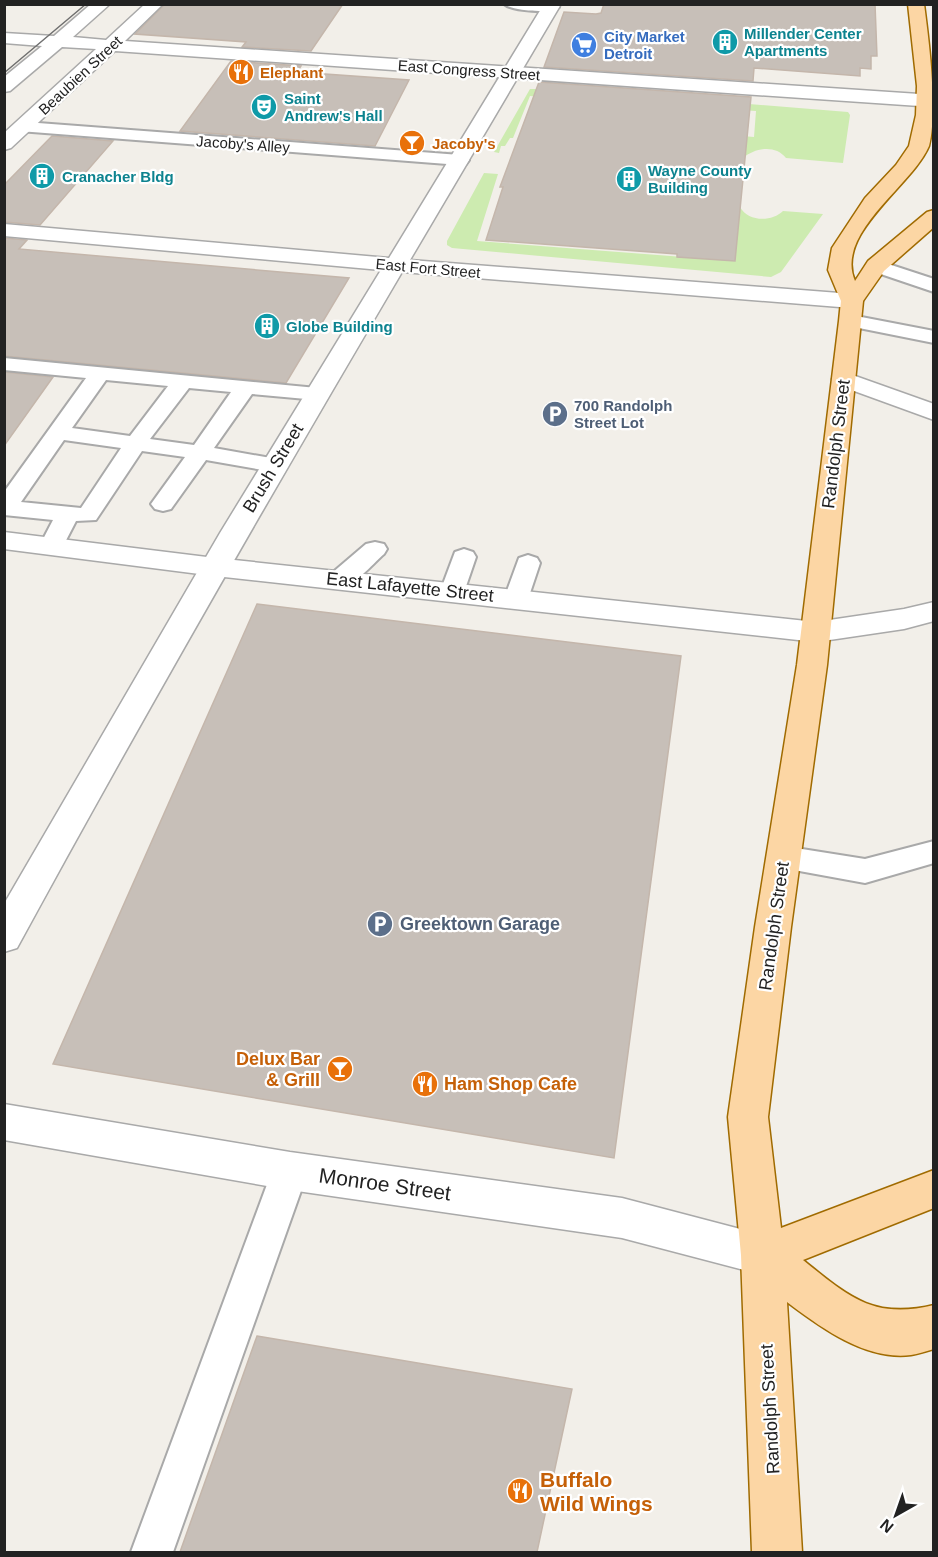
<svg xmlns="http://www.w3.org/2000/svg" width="938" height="1557" font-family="Helvetica,sans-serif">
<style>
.grass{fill:#cdebb0}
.building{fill:#c7bfb8;stroke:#c4b6ab;stroke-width:1.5}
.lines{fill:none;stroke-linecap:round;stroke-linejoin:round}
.service-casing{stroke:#a9a9a9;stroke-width:4}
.minor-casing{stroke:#a9a9a9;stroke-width:3}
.tertiary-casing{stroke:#a9a9a9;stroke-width:3}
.primary-casing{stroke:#a06b00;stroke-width:3}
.service{fill:#fff;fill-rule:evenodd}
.minor{fill:#fff;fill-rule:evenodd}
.tertiary{fill:#fff;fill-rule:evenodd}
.primary{fill:#fcd6a4;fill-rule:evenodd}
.tram{stroke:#707070;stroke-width:1.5}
.labels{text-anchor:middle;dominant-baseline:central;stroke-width:4.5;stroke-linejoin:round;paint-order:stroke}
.far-culture-label{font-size:15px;font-weight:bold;fill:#0d838f;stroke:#fff;text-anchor:start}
.far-shop-label{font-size:15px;font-weight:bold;fill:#366cbe;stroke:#fff;text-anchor:start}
.far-street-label{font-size:15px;fill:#222;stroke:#fff}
.far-food-label{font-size:15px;font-weight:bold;fill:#c56008;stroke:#fff;text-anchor:start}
.far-service-label{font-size:15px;font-weight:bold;fill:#4e5e75;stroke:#fff;text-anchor:start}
.street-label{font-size:18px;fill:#222;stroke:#fff}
.service-label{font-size:18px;font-weight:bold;fill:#4e5e75;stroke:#fff;text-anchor:start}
.food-label{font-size:18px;font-weight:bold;fill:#c56008;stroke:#fff;text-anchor:end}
.near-street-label{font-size:21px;fill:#222;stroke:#fff}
.near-food-label{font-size:21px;font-weight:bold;fill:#c56008;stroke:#fff;text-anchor:start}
</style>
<rect width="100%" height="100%" fill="#f2efe9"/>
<path class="grass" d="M530 89H535L623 95 620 103 530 96 513 138H510L505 146H501L499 153 494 152Z
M664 97 848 112 850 115 843 163 786 158C775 144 755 148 743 158L742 136 754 137 756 111 662 105Z
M484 173 498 174 477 241 735 261 740 207C748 222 772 222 783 211L823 214 781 272 771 277 452 248 447 245V241Z"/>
<path class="building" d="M165 4H343L311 51 242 47 246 42 135 34Z
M604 4H875L877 56H871V69L860 68V76L754 68 753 81 544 67 564 12 596 14 601 13Z
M231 61 301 66 297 72 409 80 375 146 180 131Z
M539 82 751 97 735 261 677 257V254L486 240 503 187H500Z
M52 136 113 141 40 225 4 222V185Z
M4 238 27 240 19 249 349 278 286 383 4 356Z
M4 372 53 377 4 446Z
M257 604 681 656 614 1158 53 1064Z
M257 1336 572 1389 537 1552H180Z"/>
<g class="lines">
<g class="service-casing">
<path id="service" d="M504 4H557L559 7C552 14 512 11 504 4Z
M25 122 460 155 466 156 469 160 466 164 460 165 19 131 17 127Z
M876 260 934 279V292L869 270 866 266 869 262Z
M851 315 934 331V343L844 325 841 321 844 317Z
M4 358 317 388 325 389 328 394 325 399 317 400 252 394 214 448 282 460 285 465 282 470 274 472 206 460 171 509 163 511 155 509 151 504 185 457 142 451 96 520 76 521 61 550 52 552 43 550 40 545 53 520 4 515V492L86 378 4 370ZM106 380 168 386 130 436 72 428ZM189 388 231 392 194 445 150 439ZM64 440 121 448 81 508 21 502Z
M375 542 384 544 387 549 384 554C369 567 353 590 332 585L329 579 332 573 366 544Z
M464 549 473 552 476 557 462 598 453 600 444 598 440 592 455 552Z
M528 555 537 558 540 563 526 605 517 607 508 605 504 599 519 558Z
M934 841V863L865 883 783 868 772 865 768 857 772 849 783 846 865 859Z
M290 1155 303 1160 308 1171 173 1552H131L272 1171 277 1160Z"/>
</g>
<g class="minor-casing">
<path id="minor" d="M544 4H561L410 260 852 294 860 296 863 301 860 306 852 308 402 272C270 496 141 720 17 948L4 952V904L220 533 381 270 4 236V224L389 258Z
M844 372 934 404V420L835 384 832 379 835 374Z"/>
</g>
<g class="tertiary-casing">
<path id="tertiary" d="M91 4H110L73 37 106 40 145 4H163L125 41 934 95V107L115 51 11 148 4 150V133L96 49 62 47 10 91 4 92V77L42 46 4 43V33L54 36Z
M4 532 215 558 816 622 904 609 934 602V621L904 629 816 642 215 576 4 549Z
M4 1104 290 1152 622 1198 763 1235 778 1241 785 1255 778 1269 763 1275 622 1238 290 1190 4 1140Z"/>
</g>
<g class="primary-casing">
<path id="primary" d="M908 4H924C929 42 938 111 929 146 913 185 834 233 855 281L868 261 927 212 934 210V227L884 271 863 301 827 665 791 927 768 1117 781 1228 934 1170V1208L803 1260C848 1296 873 1320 934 1305V1349C926 1351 918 1354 911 1355 866 1361 820 1327 787 1302L802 1552H752L741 1255 728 1117 755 927 797 665 839 321 841 301 828 270 832 248 865 198 896 165 909 146 916 115 917 86Z"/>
</g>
<use href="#service" class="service"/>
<use href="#minor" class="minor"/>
<use href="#tertiary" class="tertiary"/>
<use href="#primary" class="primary"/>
<path class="tram" d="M4 73 86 4"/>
</g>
<defs>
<g id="building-disc" transform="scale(1.35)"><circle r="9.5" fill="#0f9aa8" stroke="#fff"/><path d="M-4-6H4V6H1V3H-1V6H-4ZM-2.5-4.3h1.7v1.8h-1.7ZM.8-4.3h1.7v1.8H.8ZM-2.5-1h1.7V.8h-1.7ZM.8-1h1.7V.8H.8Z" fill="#fff"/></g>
<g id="supermarket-disc" transform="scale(1.35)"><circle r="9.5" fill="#3f7fe0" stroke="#fff"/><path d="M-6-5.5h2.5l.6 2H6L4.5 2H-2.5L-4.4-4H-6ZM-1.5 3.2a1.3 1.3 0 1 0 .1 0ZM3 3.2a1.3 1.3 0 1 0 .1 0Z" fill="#fff"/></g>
<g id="restaurant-disc" transform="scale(1.35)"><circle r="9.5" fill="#e8710a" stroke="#fff"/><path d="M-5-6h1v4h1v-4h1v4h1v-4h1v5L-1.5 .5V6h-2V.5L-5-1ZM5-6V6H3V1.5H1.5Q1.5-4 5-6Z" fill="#fff"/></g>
<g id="theatre-disc" transform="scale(1.35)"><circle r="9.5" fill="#0f9aa8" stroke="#fff"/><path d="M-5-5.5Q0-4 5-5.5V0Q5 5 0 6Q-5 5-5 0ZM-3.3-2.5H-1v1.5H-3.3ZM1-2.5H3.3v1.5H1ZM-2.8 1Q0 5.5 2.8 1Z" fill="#fff"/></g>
<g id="bar-disc" transform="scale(1.35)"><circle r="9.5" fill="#e8710a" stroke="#fff"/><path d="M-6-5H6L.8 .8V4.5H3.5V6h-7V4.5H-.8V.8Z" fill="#fff"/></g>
<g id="parking-disc" transform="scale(1.35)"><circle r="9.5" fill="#5c6f8a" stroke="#fff"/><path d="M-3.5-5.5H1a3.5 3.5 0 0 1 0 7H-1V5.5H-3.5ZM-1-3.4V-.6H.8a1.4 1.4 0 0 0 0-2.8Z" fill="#fff"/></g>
</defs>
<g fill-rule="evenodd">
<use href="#building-disc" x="725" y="42"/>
<use href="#supermarket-disc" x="584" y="45"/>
<use href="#restaurant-disc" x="241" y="72"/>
<use href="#theatre-disc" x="264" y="107"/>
<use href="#bar-disc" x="412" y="143"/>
<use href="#building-disc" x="42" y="176"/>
<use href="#building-disc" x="629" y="179"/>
<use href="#building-disc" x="267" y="326"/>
<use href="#parking-disc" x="555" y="414"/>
<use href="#parking-disc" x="380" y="924"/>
<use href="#bar-disc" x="340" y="1069"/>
<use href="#restaurant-disc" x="425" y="1084"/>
<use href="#restaurant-disc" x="520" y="1491"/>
</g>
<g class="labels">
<g class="far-culture-label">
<text x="744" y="33">Millender Center<tspan x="744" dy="17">Apartments</tspan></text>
<text x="284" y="98">Saint<tspan x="284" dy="17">Andrew's Hall</tspan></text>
<text x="648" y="170">Wayne County<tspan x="648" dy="17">Building</tspan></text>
<text x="62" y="176">Cranacher Bldg</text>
<text x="286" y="326">Globe Building</text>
</g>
<g class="far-shop-label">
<text x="604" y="36">City Market<tspan x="604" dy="17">Detroit</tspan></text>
</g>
<g class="far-street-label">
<text transform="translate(469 70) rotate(4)">East Congress Street</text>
<text transform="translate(80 75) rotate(-43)">Beaubien Street</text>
<text transform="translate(243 144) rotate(4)">Jacoby's Alley</text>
<text transform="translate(428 268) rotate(5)">East Fort Street</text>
</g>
<g class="far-food-label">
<text x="260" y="72">Elephant</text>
<text x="432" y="143">Jacoby's</text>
</g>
<g class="far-service-label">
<text x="574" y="405">700 Randolph<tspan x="574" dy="17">Street Lot</tspan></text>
</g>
<g class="street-label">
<text transform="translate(836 444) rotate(-83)">Randolph Street</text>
<text transform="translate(273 468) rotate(-59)">Brush Street</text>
<text transform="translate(410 587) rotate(6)">East Lafayette Street</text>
<text transform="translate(774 926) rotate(-82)">Randolph Street</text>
<text transform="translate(770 1409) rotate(-93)">Randolph Street</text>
</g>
<g class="service-label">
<text x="400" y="924">Greektown Garage</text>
</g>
<g class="food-label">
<text x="320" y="1059">Delux Bar<tspan x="320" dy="21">&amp; Grill</tspan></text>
<text x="444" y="1084" text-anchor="start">Ham Shop Cafe</text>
</g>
<g class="near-street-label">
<text transform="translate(385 1184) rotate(8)">Monroe Street</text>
</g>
<g class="near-food-label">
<text x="540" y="1479">Buffalo<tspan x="540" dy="24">Wild Wings</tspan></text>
</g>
</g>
<rect width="938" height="1557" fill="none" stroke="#222222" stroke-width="12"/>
<g transform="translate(896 1515) rotate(220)" stroke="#ffffff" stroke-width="4.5" paint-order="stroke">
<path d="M0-4.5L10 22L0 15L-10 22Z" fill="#222222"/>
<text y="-9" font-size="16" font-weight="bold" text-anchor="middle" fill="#222222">N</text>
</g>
</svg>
